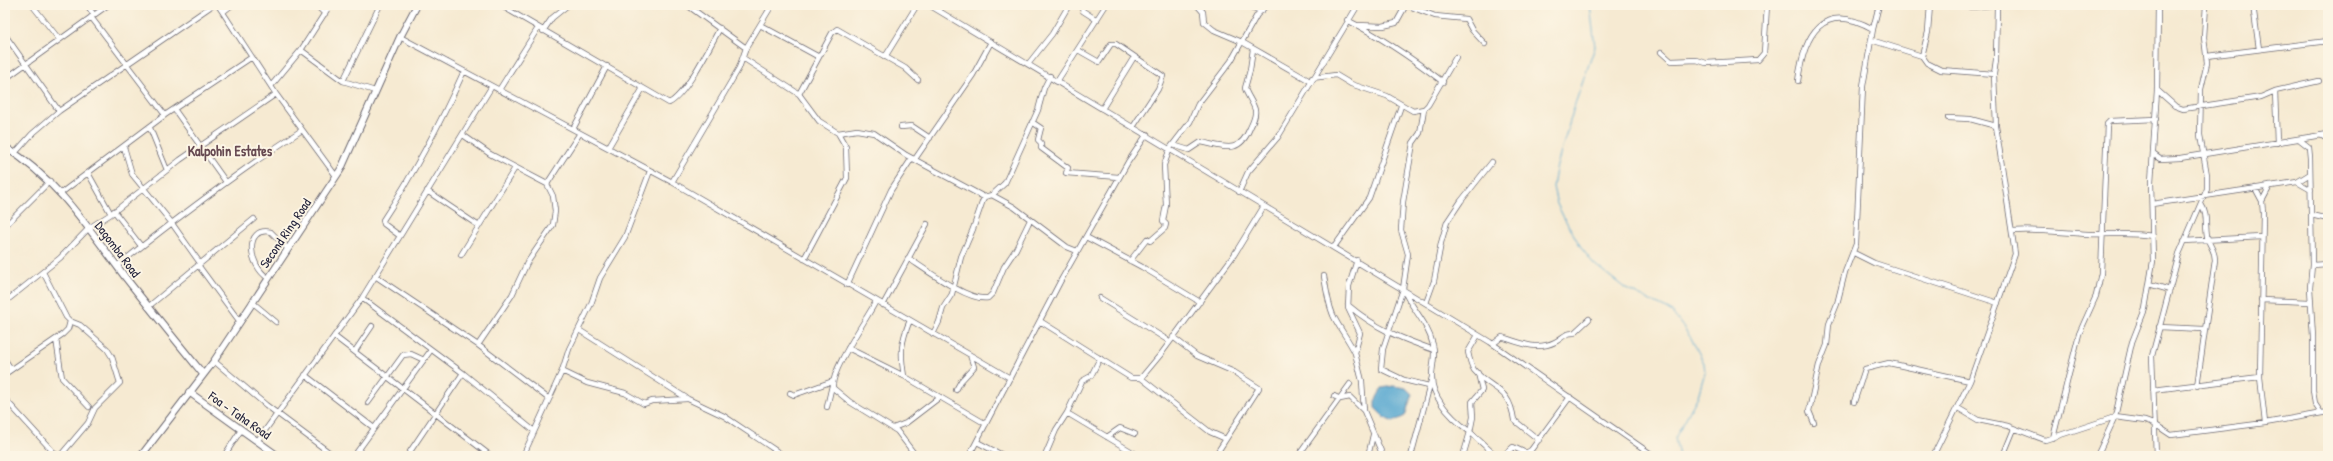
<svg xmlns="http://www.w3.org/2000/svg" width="2333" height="461" font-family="'Patrick Hand',sans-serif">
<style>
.water{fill:#56a7d0;stroke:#3c6486}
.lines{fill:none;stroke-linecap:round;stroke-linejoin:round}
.stream{stroke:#56a7d0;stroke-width:1}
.minor-casing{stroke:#6c6870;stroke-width:6}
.tertiary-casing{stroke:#6c6870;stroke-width:8}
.minor{stroke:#fff;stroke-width:4.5}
.tertiary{stroke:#fff;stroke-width:6}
.labels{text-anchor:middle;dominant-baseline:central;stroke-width:4;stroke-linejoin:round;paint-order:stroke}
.street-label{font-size:13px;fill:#22223b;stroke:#fcf5e5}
.neighbourhood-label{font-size:14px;font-weight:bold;fill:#664951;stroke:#fcf5e5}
</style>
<rect width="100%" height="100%" fill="#fcf5e5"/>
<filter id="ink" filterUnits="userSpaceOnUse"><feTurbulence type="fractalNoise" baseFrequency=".025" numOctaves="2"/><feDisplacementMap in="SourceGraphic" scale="8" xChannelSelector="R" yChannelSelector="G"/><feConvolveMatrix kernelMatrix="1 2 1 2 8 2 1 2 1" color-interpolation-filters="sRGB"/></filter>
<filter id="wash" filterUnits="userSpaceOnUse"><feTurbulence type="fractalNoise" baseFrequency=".012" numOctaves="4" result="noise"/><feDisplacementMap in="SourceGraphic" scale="16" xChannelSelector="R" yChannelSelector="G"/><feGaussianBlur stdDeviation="0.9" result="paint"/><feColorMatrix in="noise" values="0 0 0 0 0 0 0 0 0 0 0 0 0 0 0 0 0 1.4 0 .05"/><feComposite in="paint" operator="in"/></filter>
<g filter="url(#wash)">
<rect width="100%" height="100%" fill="#f6ead2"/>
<path class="water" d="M1393 386 1406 388 1412 394 1405 416 1393 422 1385 418 1375 408V401L1382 388Z"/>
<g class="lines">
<path class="stream" d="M1590 5 1595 47 1575 104 1556 169 1553 187 1557 204 1563 216 1582 249 1594 264 1626 289 1671 311 1691 338 1704 363 1705 372 1698 396 1675 438 1679 456"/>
</g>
</g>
<g filter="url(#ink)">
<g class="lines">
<g class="minor-casing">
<path id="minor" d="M32 5 59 39
M87 5 94 15
M218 5 276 94 336 176
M316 5 325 14
M500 5 669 103C686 95 710 46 720 28
M687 5 746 48 772 5
M929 5 1264 206 1234 255 1161 354 1141 378H1131L1040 321
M1080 5 1083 11 1097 20
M1197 5 1203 12 1204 22 1214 30 1242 42 1310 81
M1244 5 1262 11
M1961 5 1973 7 1992 5
M2253 5 2259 49
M2327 5 2328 10
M223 12 232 5
M91 17 165 115
M1347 20C1381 37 1413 59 1443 82
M760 25 819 57
M1357 25 1383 26 1396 23 1406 5 1435 16 1466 19 1472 30 1485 44
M1873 29 1879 5
M543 31 552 18 568 5
M5 35 59 111
M400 37 672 182 1010 378
M1871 40 1922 56 1927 63 1941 70 1994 74
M301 50 343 81 375 91
M1078 50 1099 62 1111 44H1116L1163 76 1158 89 1133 127
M1661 52 1671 61 1697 60 1706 63 1758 60 1764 53 1767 5
M1922 56 1928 32 1930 5
M2207 56 2328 41
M885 57 917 5
M743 58 799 94 819 121 838 133 846 147 847 178 804 259
M1029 63 1052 34 1069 5
M1312 78 1336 75 1351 84 1387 96 1413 111 1424 109 1428 105 1456 57
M5 79 108 5
M1058 80 1106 5
M343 81 380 5
M1798 81C1804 35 1822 0 1873 29L1863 86 1856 244 1845 272 1837 304 1829 324 1827 345 1819 365 1809 411 1814 423
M271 86 301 50 330 5
M499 90 538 28
M2157 90 2175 106 2183 109 2261 97 2275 91
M799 94 832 33 837 29 905 68 918 80
M174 109 226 182
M1102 109 1134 57
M1424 109 1420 133 1413 143 1403 202 1401 230 1408 254 1403 289 1383 349 1381 369 1404 380 1429 386
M1948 118 1970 119 1996 126
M1032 122 1041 128 1038 140 1041 143V148L1068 168 1066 173 1119 177
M901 127 912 126 930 138
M150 128 167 170
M573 129 607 66
M838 133 857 130 874 133 906 155 984 197 992 195 1005 183 1038 110 1044 88 1050 76
M463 135 490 154 547 184 553 196 555 211 553 225 527 263 512 295 478 345
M2320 135 2328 139
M2300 140 2309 147 2310 158 2312 265 2310 288 2313 337V390L2315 404 2321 413
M2277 143 2275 91 2319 81
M1173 145 1189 150 1201 142C1225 147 1239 155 1250 128 1253 122 1256 116 1255 110 1253 102 1246 94 1245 88L1250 70 1253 49
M124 147 132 174 171 222 200 263
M608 148 643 88
M15 153 32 134 59 111 213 5
M2153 154 2160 159 2180 158 2328 134
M915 159 973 75 991 42
M88 173 111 214
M672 182 739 68 746 48
M2297 182 2311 190
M547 184 580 133
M2255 188 2262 201 2263 213 2260 377 2265 423
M427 191 479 226 515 168
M1239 192 1248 172 1278 137 1358 5
M61 193 165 115 252 57
M992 195 1014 207 1067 247 1077 251
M2262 201 2270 186
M2152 204 2297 182 2310 174
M1264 206 1490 342 1654 456
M114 211 141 246
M2311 215 2328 219
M5 226 50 181
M2013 231C2038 229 2063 233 2088 234 2110 235 2131 232 2153 236
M400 236 384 224 383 220C414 173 441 122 464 71
M1086 237 1142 267 1200 302
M2184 241 2262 237
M1334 247 1369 198 1401 106
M1854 253 1874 263 1998 303
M461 255 479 226
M908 258C925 269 969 302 988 298L993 293 1004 267 1016 249 1030 220
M1357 260 1349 286 1348 308 1360 333 1355 353 1362 381 1364 411
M1130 261 1147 239 1150 241 1165 228 1166 224 1163 221 1166 205 1164 165 1170 148 1190 122 1198 104 1231 61 1257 15 1267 5
M198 265 240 322
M2312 265 2328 264
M117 266C177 218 238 172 302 130
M43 272 66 317 70 321 80 325 107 349 112 357 120 383 95 408 88 423 60 456
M375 276 478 345 549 399
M1324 276C1326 289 1328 303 1333 315 1339 328 1349 340 1355 353
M268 278C248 265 244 226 271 232L288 249
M2149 284 2170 290
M847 285 891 190 912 158
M1403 289C1412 309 1428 323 1433 345 1436 355 1432 365 1432 376 1431 399 1453 419 1470 432L1463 456
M362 298 463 373 534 431
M1100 298 1169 341
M2261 300 2310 302
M876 301C867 319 830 371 833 388L850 402 897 431 916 456
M5 302 60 258 89 228 111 214 180 160 276 94
M252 302 276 322
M1426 303 1434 281 1441 243 1447 222 1461 201 1492 162
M883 305 927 224
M1348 305C1376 329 1400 338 1434 350
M148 307 254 219
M2159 327 2204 329
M579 330 688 399 724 416 784 456
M933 334 939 322 943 308 952 294 961 257 973 229 984 197
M1478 335 1468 352C1469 357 1471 365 1474 370 1493 392 1509 386 1514 420L1539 440
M334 336 491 456
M1173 337 1197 356 1234 372 1259 388 1215 456
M56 339 62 378 89 407
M1493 344 1502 337C1520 343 1537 351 1555 342 1563 338 1564 333 1574 333L1589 319
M848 348 904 376 986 424
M355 351 372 326
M5 360 11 369
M214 361 266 405 334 456
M562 371 587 383 625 393 644 404 652 401 687 399
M1478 373 1482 390 1472 402 1473 417 1470 432 1496 456
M5 374 63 334 68 329 70 321
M305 375 374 428
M904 376C900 352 901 342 910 320
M1141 378 1210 432 1226 439
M2197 386 2215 260C2215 251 2211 248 2208 240 2204 227 2209 216 2201 204
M956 390 961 381 974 367 970 355
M2153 390 2260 377
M790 393 794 395 833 381 827 407
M1334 396 1340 399 1350 397 1364 411 1383 456
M5 399 57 456
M1854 402 1865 369 1889 363 1970 381
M368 403 403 355 411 354 424 360
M1958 408 1978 420 2008 426 2045 440 2115 417 2145 421 2156 425 2171 435 2265 423 2328 412
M1067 413 1082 381 1091 376 1100 358
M893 428 906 423 940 397
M1107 437 1120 428 1135 434
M2053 438 2079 334 2096 296 2101 273 2107 124 2110 121 2156 119
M258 440 362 298 492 86
M977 442 1004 456
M224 456 241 430
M354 456 431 350
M407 456 463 373
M523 456 562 371 569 349 591 304 600 278 625 237 650 171
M969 456 1060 282 1128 162 1147 134
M1045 456 1056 430 1067 413 1139 456
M1125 456 1127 449
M1298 456 1350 384
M1368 456 1373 435
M1411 456 1432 377
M1503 456 1513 447 1526 453 1531 450 1570 397
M1933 456 1970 381 2015 254 1996 126 1994 74 1996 60 1997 5
M2003 456 2014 429
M2097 456 2115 417 2132 342 2145 309 2153 261 2151 182 2157 90 2158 5
M2156 456 2152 356 2179 254 2207 189V175L2200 135 2201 89 2207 63 2204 37 2206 5"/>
</g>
<g class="tertiary-casing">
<path id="tertiary" d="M5 147C57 179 89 229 125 277 151 310 177 342 203 374
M189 392 278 456
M141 456 214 361 341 169 400 37 417 5"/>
</g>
<use href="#minor" class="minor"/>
<use href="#tertiary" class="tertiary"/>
</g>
</g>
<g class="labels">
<g class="street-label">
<text transform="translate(285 233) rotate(-56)">Second Ring Road</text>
<text transform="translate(118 249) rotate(53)">Dagomba Road</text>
<text transform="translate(240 415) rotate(35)">Foa - Taha Road</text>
</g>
<g class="neighbourhood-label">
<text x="230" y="150">Kalpohin Estates</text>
</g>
</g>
<rect width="2333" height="461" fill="none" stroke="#fcf5e5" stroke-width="20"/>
</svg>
